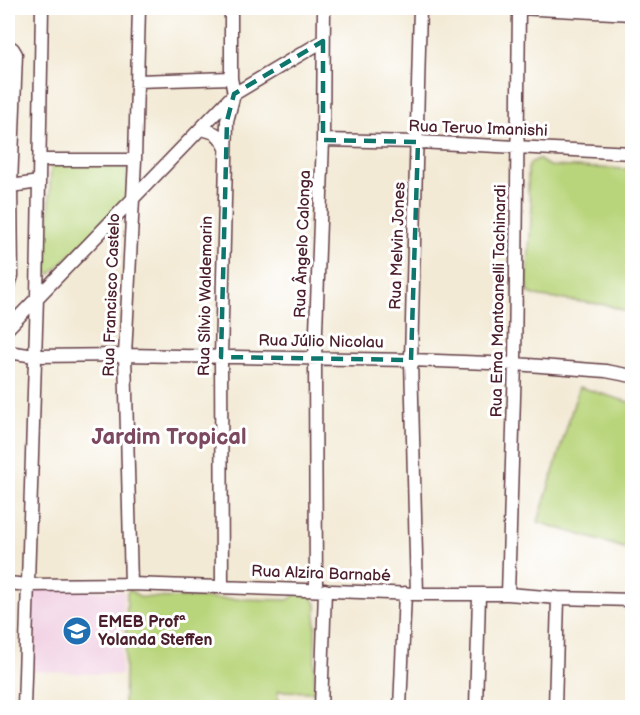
<svg xmlns="http://www.w3.org/2000/svg" width="640" height="715" font-family="'Balsamiq Sans',sans-serif">
<style>
.built{fill:#f1d0e3}
.green{fill:#b9d57c;stroke:#827a54;stroke-width:1.5}
.lines{fill:none;stroke-linecap:round;stroke-linejoin:round}
.minor-casing{stroke:#633d44;stroke-width:15}
.minor{stroke:#fff;stroke-width:12}
.marked{fill:none;stroke:#0f766e;stroke-width:4.5;stroke-dasharray:12 8;stroke-linejoin:round}
.labels{text-anchor:middle;dominant-baseline:central;stroke-width:6;stroke-linejoin:round;paint-order:stroke}
.street-label{font-size:16px;fill:#4a1f2b;stroke:#fff}
.poi-label{font-size:16px;font-weight:bold;fill:#4a1f2b;stroke:#fff;text-anchor:start}
.district-label{font-size:22px;font-weight:bold;fill:#7c4960;stroke:#fff}
</style>
<rect width="100%" height="100%" fill="#fff"/>
<filter id="ink" filterUnits="userSpaceOnUse"><feTurbulence type="fractalNoise" baseFrequency=".0167" numOctaves="2"/><feDisplacementMap in="SourceGraphic" scale="12" xChannelSelector="R" yChannelSelector="G"/><feConvolveMatrix kernelMatrix="1 2 1 2 8 2 1 2 1" color-interpolation-filters="sRGB"/></filter>
<filter id="wash" filterUnits="userSpaceOnUse"><feTurbulence type="fractalNoise" baseFrequency=".008" numOctaves="4" result="noise"/><feDisplacementMap in="SourceGraphic" scale="24" xChannelSelector="R" yChannelSelector="G"/><feGaussianBlur stdDeviation="1.35" result="paint"/><feColorMatrix in="noise" values="0 0 0 0 0 0 0 0 0 0 0 0 0 0 0 0 0 1.4 0 .05"/><feComposite in="paint" operator="in"/></filter>
<g filter="url(#wash)">
<rect width="100%" height="100%" fill="#f3ead5"/>
<path class="built" d="M34 588 124 591 121 675 29 671Z"/>
<path class="green" d="M538 159 549 166 626 169 632 163V313L607 305 540 297 529 293 527 280 532 205 528 191V169L530 163Z
M51 164 118 165 125 168 129 172V198L51 274H49L47 270Z
M579 387 632 403V545L631 550 538 522Z
M130 589 139 597 288 600 298 593 311 596 316 604 314 692 278 691 277 707 124 708 127 593Z"/>
</g>
<g filter="url(#ink)">
<g class="lines">
<g class="minor-casing">
<path id="minor" d="M519 8 632 14
M8 46 13 49 16 54 11 186 12 276 8 288
M137 81 231 78
M200 129C216 132 219 134 226 148
M323 140 418 142 632 153
M39 160H135
M11 186 39 182
M8 328 234 94 323 41
M8 352 35 356 125 355 411 360 515 364 606 371 632 376
M8 583 28 585 131 584 417 594H508L558 598 632 600
M131 584 125 355 135 160 139 8
M222 587 221 357 227 121 234 94 231 78V8
M316 590 315 358 323 140 324 8
M417 594 411 360 420 8
M508 594 515 364 519 8
M24 708 37 297 42 8
M321 708 325 590
M400 708 405 593
M476 708 479 595
M555 708 558 598"/>
</g>
<use href="#minor" class="minor"/>
</g>
</g>
<path class="marked" d="M323 41V140L418 142 411 360 221 357 227 121 234 94Z"/>
<defs>
<g id="school-disc" transform="scale(1.5)"><circle r="9.5" fill="#1f6fb2" stroke="#fff"/><path d="M0-5L7-2L0 1L-7-2ZM-4 1L0 2.5L4 1V4Q0 6-4 4Z" fill="#fff"/></g>
</defs>
<g fill-rule="evenodd">
<use href="#school-disc" x="77" y="631"/>
</g>
<g class="labels">
<g class="street-label">
<text transform="translate(478 129) rotate(2)">Rua Teruo Imanishi</text>
<text transform="translate(303 244) rotate(-88)">Rua Ângelo Calonga</text>
<text transform="translate(398 246) rotate(-88)">Rua Melvin Jones</text>
<text transform="translate(112 295) rotate(-88)">Rua Francisco Castelo</text>
<text transform="translate(206 296) rotate(-89)">Rua Sílvio Waldemarin</text>
<text transform="translate(499 301) rotate(-89)">Rua Ema Mantoanelli Tachinardi</text>
<text transform="translate(321 342) rotate(1)">Rua Júlio Nicolau</text>
<text transform="translate(321 574) rotate(2)">Rua Alzira Barnabé</text>
</g>
<g class="poi-label">
<text x="98" y="622">EMEB Profª<tspan x="98" dy="18">Yolanda Steffen</tspan></text>
</g>
<g class="district-label">
<text x="169" y="437">Jardim Tropical</text>
</g>
</g>
<rect width="640" height="715" fill="none" stroke="#fff" stroke-width="30"/>
</svg>
